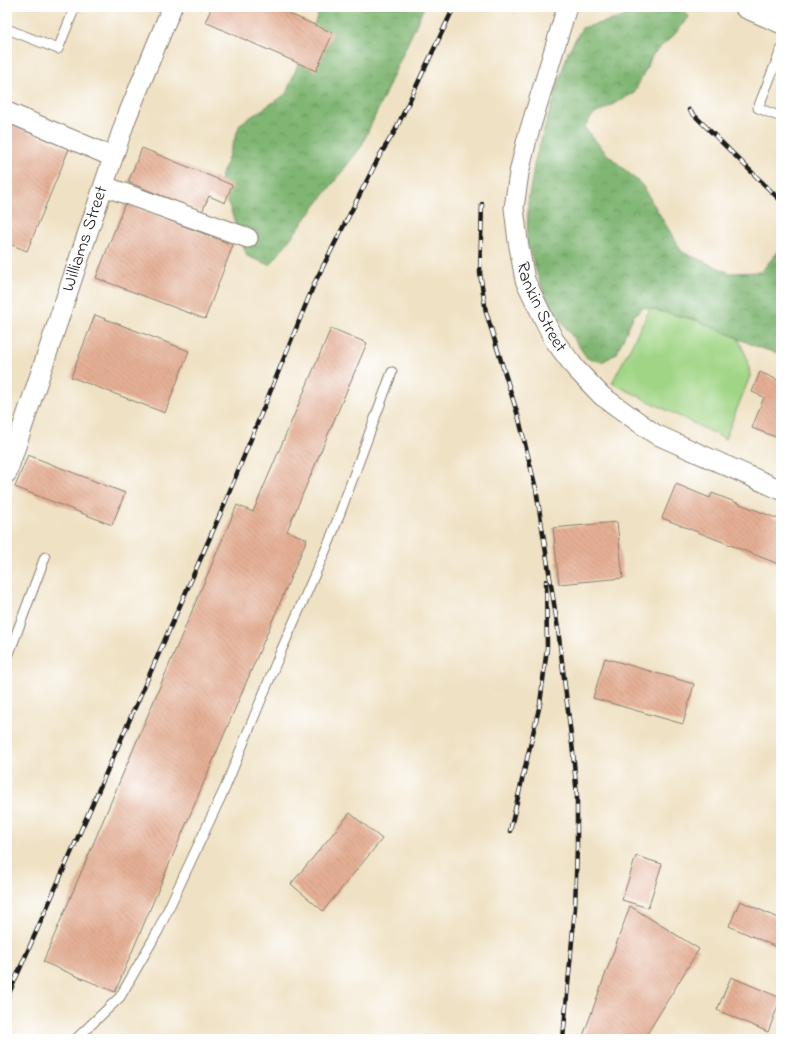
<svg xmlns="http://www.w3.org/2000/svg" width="788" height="1046" font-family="'Indie Flower',sans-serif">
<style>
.forest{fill:url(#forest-crowns);stroke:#4e6948}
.pitch{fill:#a1d586;stroke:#5e7851}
.building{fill:url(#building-back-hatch)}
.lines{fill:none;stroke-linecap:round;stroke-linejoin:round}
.lane-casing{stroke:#867e70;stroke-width:11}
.street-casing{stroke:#867e70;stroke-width:21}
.secondary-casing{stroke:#867e70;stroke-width:24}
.lane{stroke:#fff;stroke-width:9}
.street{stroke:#fff;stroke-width:19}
.secondary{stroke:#fff;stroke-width:22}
.rail-casing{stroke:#1c1c1c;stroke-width:4.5}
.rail{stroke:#fff;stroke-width:3;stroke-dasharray:9;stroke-linecap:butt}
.labels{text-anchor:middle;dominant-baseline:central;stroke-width:3.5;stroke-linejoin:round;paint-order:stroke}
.street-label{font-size:18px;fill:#1c1c1c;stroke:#fff}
</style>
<defs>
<pattern id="forest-crowns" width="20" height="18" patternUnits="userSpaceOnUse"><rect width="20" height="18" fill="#80b673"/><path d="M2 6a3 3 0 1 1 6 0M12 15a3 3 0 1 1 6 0" fill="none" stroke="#68935e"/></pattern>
<pattern id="building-back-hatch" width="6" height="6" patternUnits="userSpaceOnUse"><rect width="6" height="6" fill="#e5af94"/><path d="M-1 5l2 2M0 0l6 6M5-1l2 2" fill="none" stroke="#c4967f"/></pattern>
</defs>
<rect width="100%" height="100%" fill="#fff"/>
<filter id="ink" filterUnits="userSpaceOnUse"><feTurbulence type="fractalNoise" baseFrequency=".025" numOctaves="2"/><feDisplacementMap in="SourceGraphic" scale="8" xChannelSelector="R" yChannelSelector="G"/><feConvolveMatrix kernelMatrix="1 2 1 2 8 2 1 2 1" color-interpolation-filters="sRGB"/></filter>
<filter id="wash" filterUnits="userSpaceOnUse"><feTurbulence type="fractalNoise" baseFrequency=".012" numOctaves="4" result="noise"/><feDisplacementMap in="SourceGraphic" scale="16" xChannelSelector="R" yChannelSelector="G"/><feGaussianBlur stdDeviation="0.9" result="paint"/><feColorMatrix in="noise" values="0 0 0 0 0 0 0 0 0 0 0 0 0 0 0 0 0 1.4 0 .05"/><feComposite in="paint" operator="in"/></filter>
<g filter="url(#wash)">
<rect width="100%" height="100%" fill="#efe1c3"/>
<path class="forest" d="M321 7H424L361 147 270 265 247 256 220 180 240 124 286 94Z
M646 7H682L689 17 674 35 653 54 634 93 593 115 584 127 606 153 642 185 682 252 730 273 761 272 781 248V354L760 348 695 320 643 307 633 317 616 354 602 362 587 358 545 297 527 242 528 202 535 160 568 52 582 28 620 18Z"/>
<path class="pitch" d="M650 309 695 320 738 338 748 360 750 376 725 439 612 383Z"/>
<g id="blocks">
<path class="building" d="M212 7H274L333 33 316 71 205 22Z
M7 123 69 149 27 251 7 243Z
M142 148 232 185 225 203 209 196 202 212 128 182Z
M125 203 233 245 205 319 96 278Z
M95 315 189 351 165 413 71 377Z
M331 328 367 343 287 531 307 539 115 992 43 962 237 505 253 512Z
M760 372 778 380 781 372V439L752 428 764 397 752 392Z
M28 455 125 493 112 525 15 487Z
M676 484 710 498 712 493 781 520V565L662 518Z
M617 522 623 578 559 584 553 528Z
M605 658 694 684 683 724 593 698Z
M350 813 382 839 323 911 291 884Z
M636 856 662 864 648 908 622 900Z
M740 901 781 919V949L729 926Z
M630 906 699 949 644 1039H582Z
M731 977 781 998 768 1032 717 1010Z"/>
</g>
</g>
<g filter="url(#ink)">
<use href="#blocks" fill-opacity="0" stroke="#867e70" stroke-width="1"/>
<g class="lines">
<g class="lane-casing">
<path id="lane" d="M7 29 58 49 75 7
M781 50 758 108 781 117
M7 659 45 557
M76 1039 120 997 158 931 225 788 281 651 330 540 392 372"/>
</g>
<g class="street-casing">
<g id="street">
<path id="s1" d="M567 7 527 139 519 173 514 208 518 241 525 280 554 340 576 369 602 396 655 434 781 490"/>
<path d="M7 112 113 157"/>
<path d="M104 186 248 238"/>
<path id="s2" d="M7 473 126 119 172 7"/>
</g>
</g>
<g class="secondary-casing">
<path id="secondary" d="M746 7 781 22"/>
</g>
<use href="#lane" class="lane"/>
<use href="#street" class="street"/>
<use href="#secondary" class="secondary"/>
<g class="rail-casing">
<path id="rail" d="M689 110 781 201
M482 204 480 273 486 312 519 419 536 489 558 629 573 752 577 796V847L575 908 563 1039
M510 831 540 704 547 648 546 581
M7 998 222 510 315 282 380 155 395 131 454 7"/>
</g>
<use href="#rail" class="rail"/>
</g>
</g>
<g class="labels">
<g class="street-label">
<text stroke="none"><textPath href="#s2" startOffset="247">Williams Street</textPath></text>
<text stroke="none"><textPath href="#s1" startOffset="312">Rankin Street</textPath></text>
</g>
</g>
<rect width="788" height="1046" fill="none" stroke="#fff" stroke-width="24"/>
</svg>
